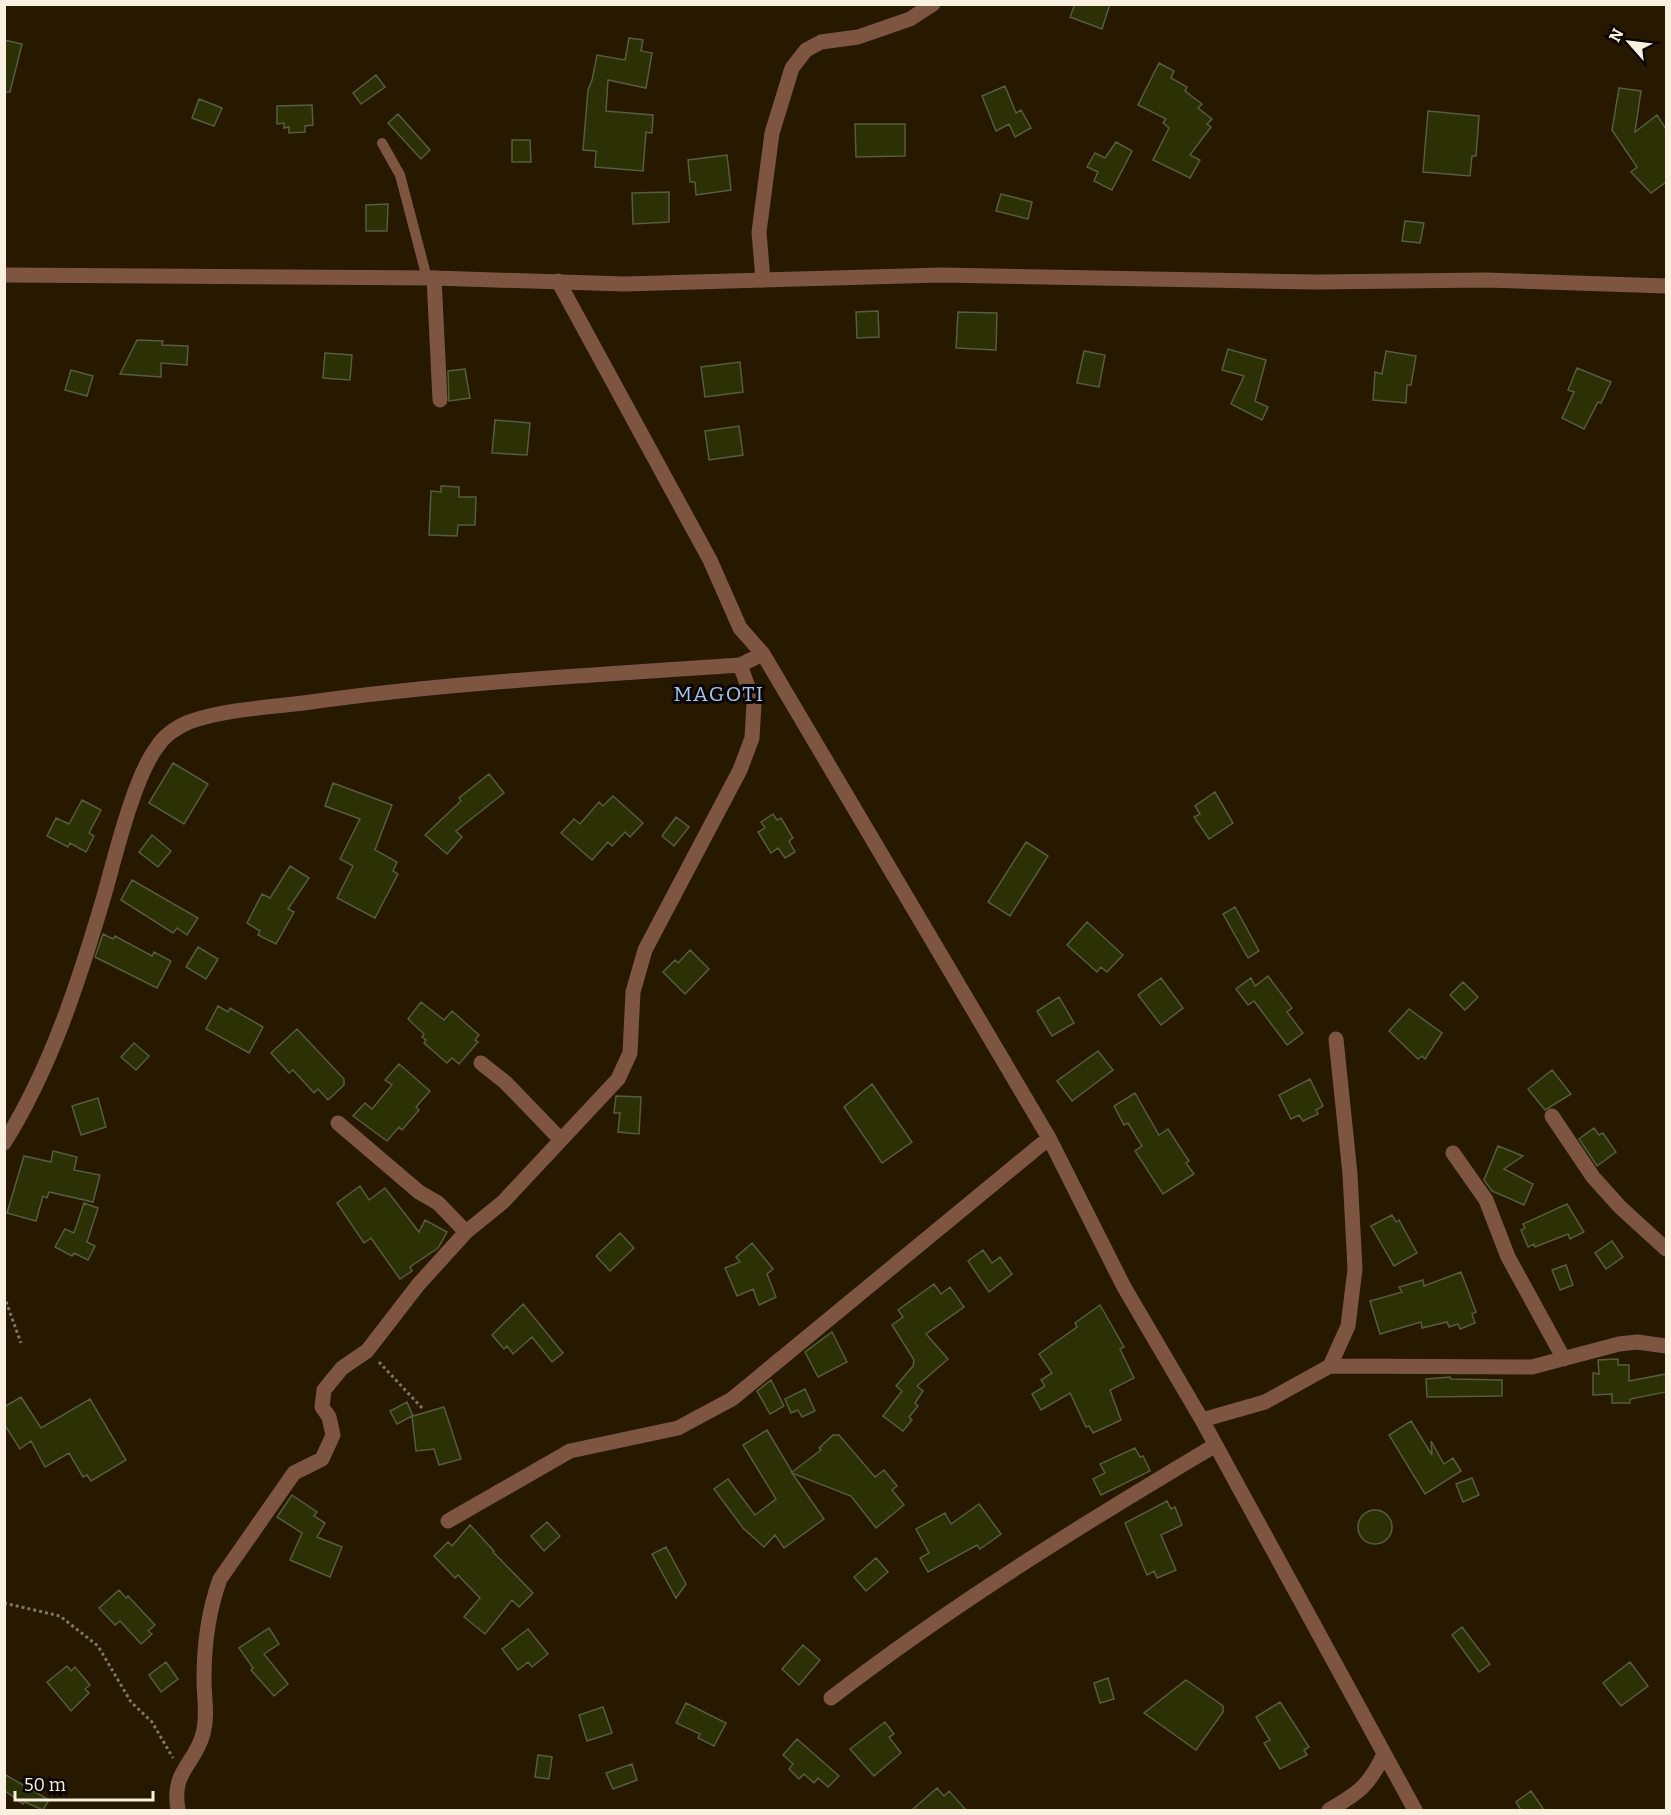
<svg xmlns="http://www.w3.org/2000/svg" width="1671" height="1815" font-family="Bitter,serif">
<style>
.building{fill:#2b3105;stroke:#565c3d;stroke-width:1.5}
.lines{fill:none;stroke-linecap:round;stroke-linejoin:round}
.path{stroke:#807560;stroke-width:3;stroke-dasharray:3 3;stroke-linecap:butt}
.service{stroke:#7e5540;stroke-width:10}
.minor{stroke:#7e5540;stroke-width:15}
.tertiary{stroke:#7e5540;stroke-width:15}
.labels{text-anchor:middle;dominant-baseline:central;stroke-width:6;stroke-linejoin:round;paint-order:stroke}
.quarter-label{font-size:21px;letter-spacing:1.5px;fill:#a0c4f5;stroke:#0a0500}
</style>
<rect width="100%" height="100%" fill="#261900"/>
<path class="building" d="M1075 4H1110L1102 29 1070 17Z
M629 38 643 40 641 51 652 53 646 88 608 80 606 111 653 115 652 133 646 132 643 171 595 167 596 151 583 150 588 90 592 80 597 55 625 60Z
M4 40 22 44 10 92H4Z
M1159 63 1174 71 1171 78 1187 87 1185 91 1202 104 1198 108 1212 119 1207 124 1211 127 1190 155 1200 160 1190 178 1153 160 1169 128 1163 123 1166 119 1138 105Z
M376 75 385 87 361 104 353 93Z
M1005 86 1016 113 1021 110 1031 128 1015 137 1009 124 996 131 982 96Z
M1619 88 1641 91 1635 132 1657 115 1666 129V182L1651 193 1631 172 1637 167 1612 130Z
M199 99 222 108 214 126 192 118Z
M312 105 313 125 305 126V132L289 133V127L284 128V123L277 124V106Z
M1428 111 1479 116 1476 156H1472L1470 176 1423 172Z
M398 114 430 150 421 159 388 123Z
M855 124H905V156L856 157Z
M512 140H530L531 162H512Z
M1116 142 1132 151 1112 190 1094 181 1098 172 1087 167 1095 153 1105 158Z
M727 155 731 190 696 195 695 182H690L688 160Z
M669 192V222L633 224 632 193Z
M1001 194 1032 202 1028 219 996 211Z
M388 204 387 231H366V205Z
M1405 221 1424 223 1420 243 1402 241Z
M878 311 879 337 857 338 856 312Z
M958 312 997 313 996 350 956 348Z
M137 340 163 341 162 345 188 346 187 365 161 363V377L120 374Z
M1228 349 1266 360 1255 401 1268 407 1262 420 1231 404 1244 376 1222 370Z
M1084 351 1105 355 1099 387 1077 383Z
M1386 351 1416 356 1411 385H1407L1406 403 1373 400 1375 372 1382 374Z
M325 353 352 355 350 380 323 378Z
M740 362 743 392 705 397 701 367Z
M1577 368 1611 382 1601 403 1598 402 1584 429 1562 418 1574 392 1568 390Z
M465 369 470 398 449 401 448 371Z
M71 370 93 376 87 396 65 390Z
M495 420 530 423 527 455 492 453Z
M739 426 743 455 709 460 705 431Z
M441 486 459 487V497H476L475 525H458L457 536 429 535 431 491 441 492Z
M173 763 208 784 184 824 149 803Z
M489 774 504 793 456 831 462 837 447 854 425 835 461 801 459 798Z
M333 783 392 805 375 850 397 862 393 871 398 874 375 918 337 898 353 866 340 859 360 819 325 806Z
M1215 792 1233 823 1209 839 1194 817 1200 814 1195 806Z
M613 796 643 823 630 837 625 832 612 846 608 842 592 860 561 833 574 819 580 824 599 802 603 806Z
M82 800 101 810 89 833 94 836 86 852 70 843 68 847 47 836 56 818 69 824Z
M773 814 777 820 781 818 793 838 789 841 795 852 785 858 778 848 771 853 758 832 765 828 761 822Z
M676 817 689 827 674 846 662 836Z
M152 835 171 851 158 867 139 852Z
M1026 842 1048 856 1010 916 988 902Z
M290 866 309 878 288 909 294 912 276 944 258 935 260 931 247 923 262 894 270 898Z
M132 880 198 918 187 935 177 928 173 933 121 900Z
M1235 907 1259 951 1248 958 1223 914Z
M1087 922 1123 955 1107 972 1101 967 1097 972 1067 945Z
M103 934 113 939 115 936 152 956 154 952 171 961 157 988 95 957Z
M198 947 218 959 206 979 186 967Z
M690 950 709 969 685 994 663 972 675 960 678 963Z
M1268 976 1292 1008 1287 1012 1303 1033 1287 1045 1254 1001 1248 1005 1236 989 1251 978 1255 986Z
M1161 978 1183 1008 1161 1025 1138 995Z
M1463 982 1478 997 1465 1010 1450 995Z
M1059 997 1074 1023 1052 1036 1037 1011Z
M421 1002 444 1020 452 1011 479 1035 475 1040 478 1042 459 1064 452 1058 447 1063 424 1043 426 1040 422 1037 424 1034 408 1019Z
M218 1006 228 1012 230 1008 263 1027 249 1053 206 1029Z
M1409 1009 1442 1033 1425 1059 1422 1056 1418 1059 1389 1031Z
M297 1029 344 1079V1085L328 1100 318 1089 314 1093 293 1070 289 1073 271 1053Z
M134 1043 149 1056 136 1070 121 1057Z
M1098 1051 1113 1070 1072 1101 1057 1081Z
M399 1064 430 1091 416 1107 419 1110 402 1130 399 1127 387 1141 353 1116 365 1103 372 1109 392 1085 385 1080Z
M1552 1070 1571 1094 1545 1110 1528 1089Z
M1310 1079 1323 1106 1316 1110 1318 1114 1303 1121 1299 1115 1291 1119 1279 1095Z
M872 1084 912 1142 882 1163 844 1107Z
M1135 1093 1159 1135 1168 1129 1189 1161 1186 1163 1194 1174 1163 1194 1135 1151 1142 1146 1128 1123 1124 1125 1114 1106Z
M616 1096 641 1097 639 1134 618 1132 620 1113H614Z
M98 1098 106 1127 81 1135 72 1106Z
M1594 1128 1599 1135 1603 1133 1616 1152 1597 1166 1579 1139Z
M1498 1146 1523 1156 1504 1169 1533 1184 1524 1205 1492 1191 1484 1180Z
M53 1151 77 1157 74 1170 100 1175 93 1202 49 1192 47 1198 43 1196 36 1221 7 1213 24 1156 51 1162Z
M360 1186 369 1200 385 1188 419 1232 425 1220 447 1232 438 1248 410 1267 412 1271 400 1279 371 1238 364 1243 337 1203Z
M84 1203 98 1208 87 1242 95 1246 88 1260 74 1253 72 1256 55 1247 65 1229 74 1233Z
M1567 1204 1584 1232 1570 1239 1568 1234 1535 1247 1534 1244 1528 1247 1521 1230 1525 1228 1523 1224Z
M1392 1215 1396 1222 1399 1220 1417 1253 1394 1266 1371 1226Z
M620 1233 634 1248 610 1271 596 1256Z
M1612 1241 1623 1257 1606 1269 1595 1253Z
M752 1243 773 1269 767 1274 776 1297 759 1305 753 1289 737 1296 725 1268 740 1262 736 1257Z
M983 1250 992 1263 1000 1257 1012 1274 989 1292 968 1261Z
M1566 1265 1573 1285 1560 1290 1552 1270Z
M1461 1272 1476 1312 1472 1314 1475 1323 1460 1329 1458 1324 1449 1327 1447 1322 1422 1328 1421 1322 1380 1334 1370 1301 1402 1292 1399 1287 1423 1280 1424 1286Z
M934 1284 941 1294 950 1287 964 1307 926 1334 948 1359 917 1386 923 1391 915 1403 918 1406 909 1417 912 1420 903 1431 883 1416 902 1391 896 1386 913 1366 914 1360 892 1325 903 1317 898 1310Z
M523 1304 563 1353 552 1362 532 1337 513 1354 507 1346 504 1349 492 1335Z
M1100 1305 1124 1347 1120 1349 1134 1378 1110 1390 1121 1420 1093 1433 1089 1426 1086 1427 1070 1393 1041 1410 1032 1394 1045 1386 1041 1380 1052 1373 1039 1354 1077 1327 1075 1323Z
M832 1332 847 1362 818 1377 805 1352Z
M1618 1359V1365H1629V1381L1666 1374V1392L1630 1399V1403H1612V1394L1593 1395V1373L1599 1374 1598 1360Z
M1450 1377 1451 1379 1502 1380V1396L1427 1397 1426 1379Z
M771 1380 784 1406 770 1414 757 1391Z
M805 1389 815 1411 802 1417 798 1410 791 1413 785 1399Z
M21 1397 41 1428 90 1399 126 1460 91 1481 87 1475 83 1477 69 1453 45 1467 31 1441 20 1449 4 1424V1407Z
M407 1402 413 1416 444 1407 461 1459 439 1465 434 1449 416 1451 412 1416 397 1424 390 1411Z
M1411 1421 1432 1455 1431 1441 1444 1464 1453 1458 1461 1471 1425 1494 1389 1435Z
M767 1430 792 1472 821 1450 819 1448 833 1435H839L875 1477 884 1470 897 1486 892 1490 904 1505 876 1528 851 1496 792 1473 824 1519 784 1548 775 1535 764 1547 743 1528 714 1489 728 1479 755 1515 776 1499 743 1445Z
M1135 1448 1140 1457 1143 1456 1150 1471 1101 1495 1093 1479 1105 1473 1100 1464Z
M1472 1478 1479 1495 1463 1502 1456 1484Z
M292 1495 317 1512 314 1516 325 1523 317 1537 342 1547 330 1577 290 1560 302 1533 277 1517Z
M1167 1501 1171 1509 1175 1507 1182 1525 1161 1535 1176 1570 1157 1578 1154 1571 1147 1575 1125 1523Z
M979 1504 1001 1534 980 1549 977 1545 928 1572 920 1558 929 1553 916 1529 945 1513 951 1524Z
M1358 1527a17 17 0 1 1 34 0a17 17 0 1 1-34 0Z
M547 1522 560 1536 544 1551 531 1536Z
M470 1525 494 1551 493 1552 533 1593 519 1607 512 1600 485 1634 464 1617 480 1598 458 1575 455 1578 434 1556 448 1542 452 1546Z
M666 1547 686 1584 676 1598 652 1554Z
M876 1558 888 1572 866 1591 854 1577Z
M119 1590 126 1598 128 1596 155 1625 148 1631 152 1634 141 1644 120 1621 115 1625 99 1608Z
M1462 1627 1490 1664 1479 1672 1452 1635Z
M269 1628 279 1644 264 1654 288 1684 274 1696 251 1670 253 1668 239 1648Z
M528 1629 548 1654 532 1667 528 1662 518 1670 502 1649Z
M803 1645 820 1660 799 1685 782 1669Z
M166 1662 178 1679 161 1692 149 1675Z
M1630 1662 1648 1686 1621 1706 1603 1683Z
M67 1666 71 1671 75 1667 90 1685 85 1689 89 1693 71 1711 47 1682Z
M1108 1678 1114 1699 1100 1703 1094 1683Z
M1186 1680 1223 1706V1712L1196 1750 1144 1713Z
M1280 1702 1309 1747 1304 1750 1307 1755 1280 1769 1264 1743 1270 1740 1256 1717Z
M686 1703 726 1723 714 1746 698 1738 700 1734 676 1723Z
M603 1707 612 1733 587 1741 579 1715Z
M885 1722 894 1734 889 1737 901 1753 874 1776 850 1749Z
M797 1739 839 1776 828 1787 818 1778 814 1783 804 1774 799 1779 789 1769 793 1764 783 1755Z
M538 1755 552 1757 549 1779 535 1777Z
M632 1764 637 1780 613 1789 606 1773Z
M4 1774 49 1800 43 1810 25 1802 23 1804 4 1790Z
M937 1788 944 1796 949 1791 966 1810H912Z
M1531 1791 1544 1810H1521L1516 1802Z"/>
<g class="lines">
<path class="path" d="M4 1296 21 1343
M379 1362 423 1409
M4 1603 60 1616 98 1646 131 1702 152 1722 173 1758"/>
<path class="service" d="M382 143 400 175 427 278"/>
<path class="minor" d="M434 278 440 400
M763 280 759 232 772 133 792 68 806 50 821 42 858 37 910 19 933 4
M558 281 710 560 740 628 763 654 1049 1138 1124 1287 1202 1420 1415 1810
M481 1063 506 1083 561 1140
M1552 1116 1593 1177 1620 1207 1666 1249
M338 1123 419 1192 438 1203 466 1232
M4 1143C51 1068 79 981 104 896 115 857 134 777 157 747 164 736 177 727 189 722 224 709 274 707 311 702 453 682 597 675 740 665L763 654
M1453 1153 1486 1200 1508 1257 1564 1359
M1330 1366 1348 1326 1355 1269 1350 1174 1336 1039
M1202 1420 1265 1402 1330 1366 1532 1367 1619 1344 1637 1342 1666 1346
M448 1521 570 1451 678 1428 732 1399 1049 1138
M831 1698C953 1604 1083 1524 1214 1446
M178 1810C171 1771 194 1766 203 1734 208 1716 204 1698 204 1679 204 1644 208 1612 220 1579L294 1473 322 1459 333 1435 329 1417 322 1407 324 1390 342 1368 367 1351 418 1285 466 1232 503 1202 618 1079 630 1053 633 992 645 950 740 770 752 738 754 703 740 665
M1329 1810C1357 1794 1369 1786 1383 1756"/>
<path class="tertiary" d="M4 275 434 278 624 284 941 275 1316 282 1486 280 1666 286"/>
</g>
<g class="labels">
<g class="quarter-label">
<text x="719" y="694">MAGOTI</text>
</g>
</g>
<rect width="1671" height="1815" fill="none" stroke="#f9f0e0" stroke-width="12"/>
<g transform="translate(1629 42) rotate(298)" stroke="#0a0500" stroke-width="4.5" paint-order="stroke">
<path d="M0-4.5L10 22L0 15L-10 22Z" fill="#f9f0e0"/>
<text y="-9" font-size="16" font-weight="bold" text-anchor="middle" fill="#f9f0e0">N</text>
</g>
<path d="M15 1791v9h138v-9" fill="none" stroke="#f9f0e0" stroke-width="3"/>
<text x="24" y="1791" font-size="18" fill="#f9f0e0" stroke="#0a0500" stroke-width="4.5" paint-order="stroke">50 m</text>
</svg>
